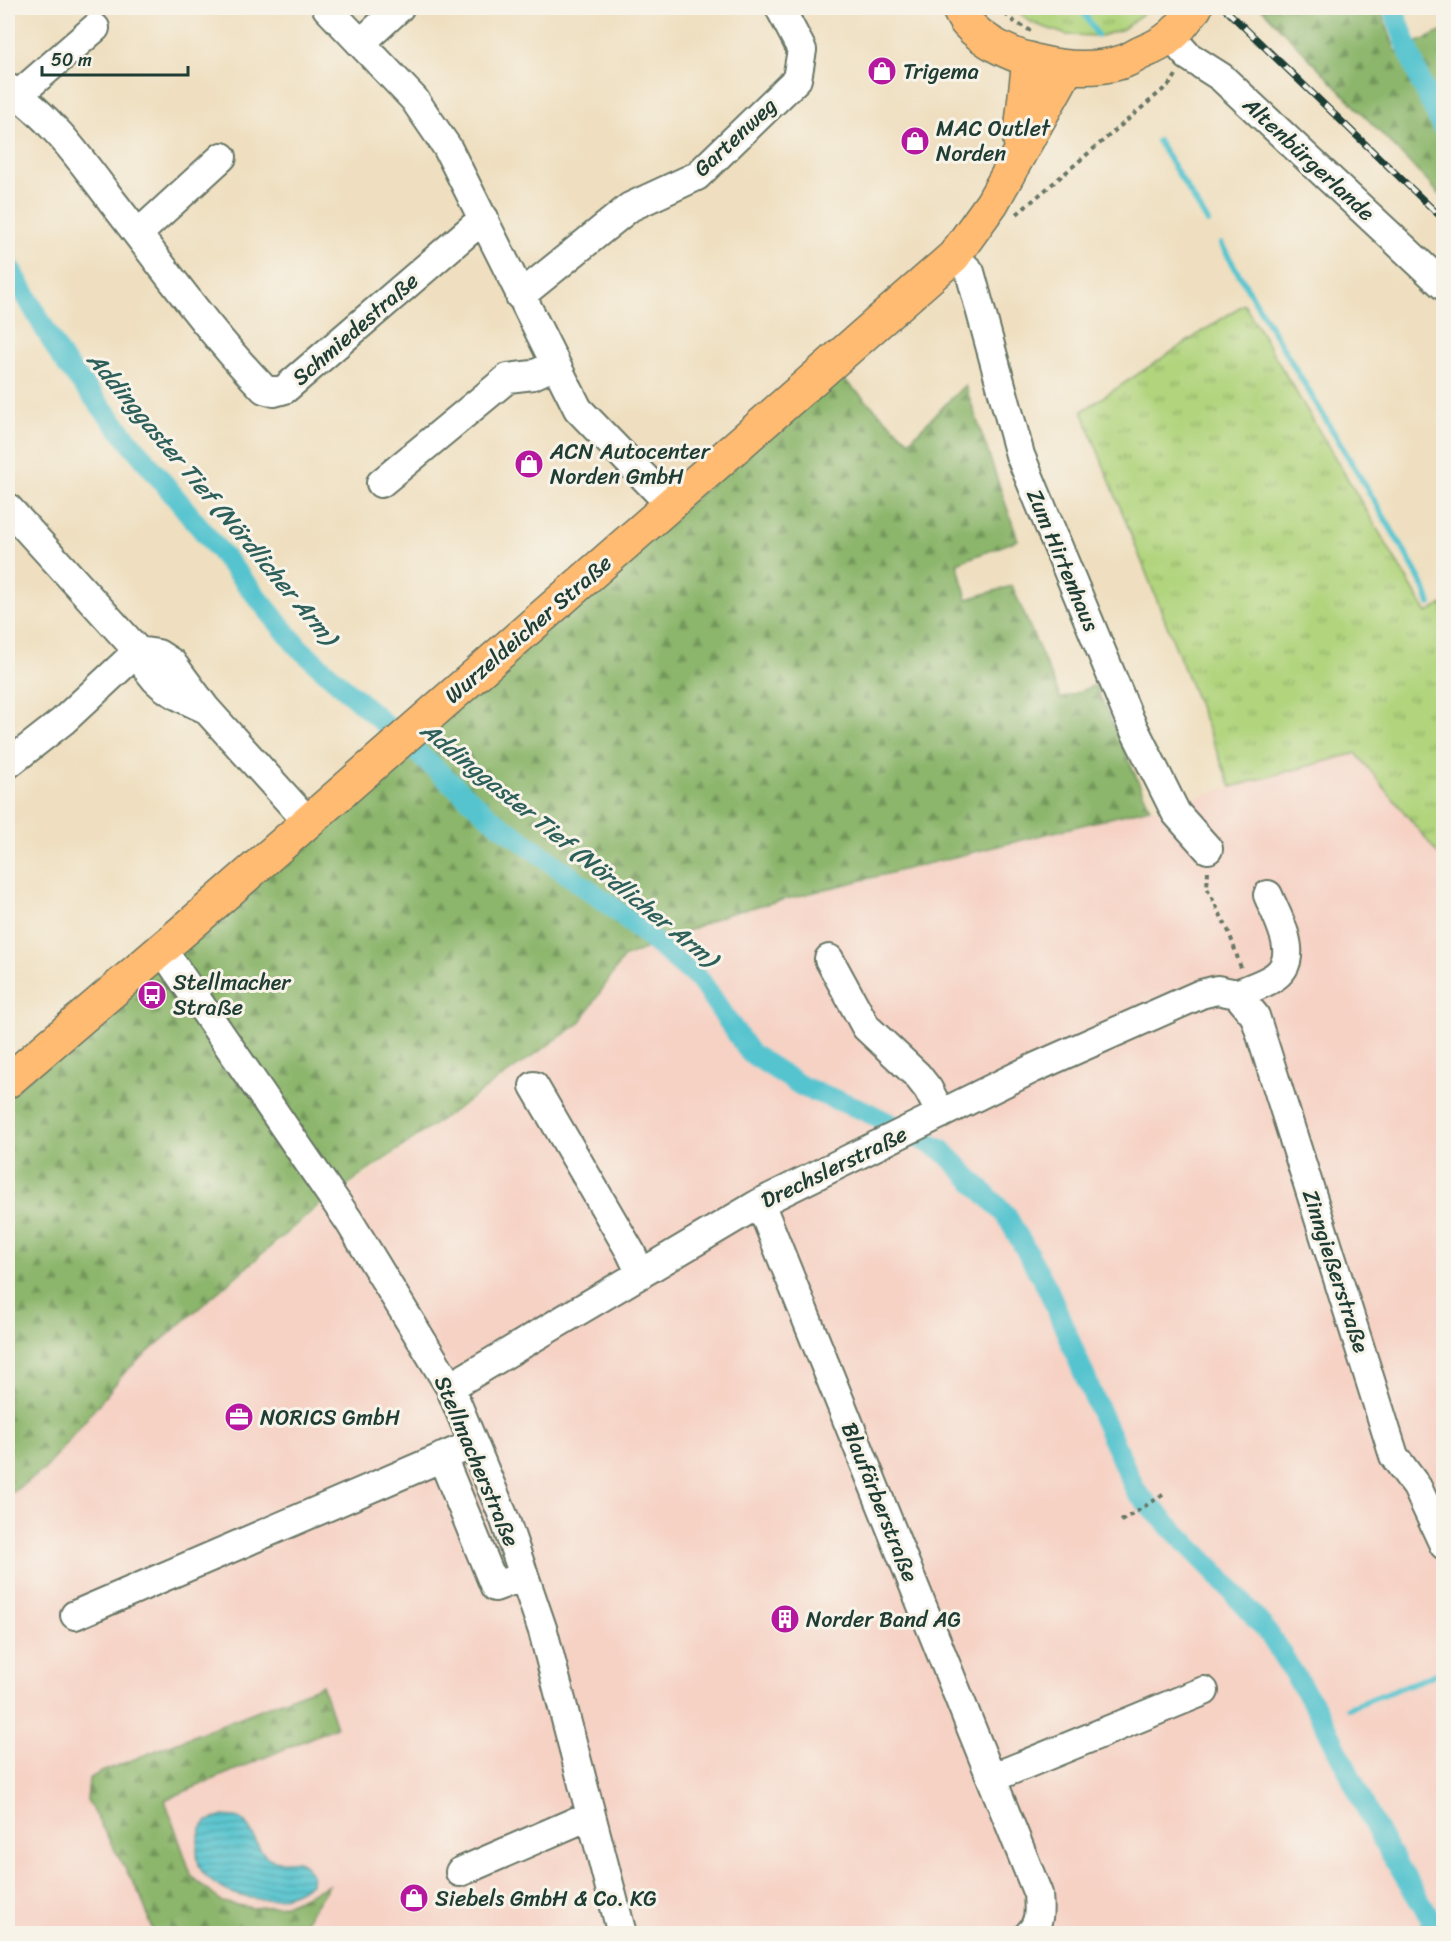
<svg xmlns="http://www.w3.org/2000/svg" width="1451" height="1941" font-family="Sriracha,sans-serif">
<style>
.built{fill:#f6d2c5}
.grass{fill:url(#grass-tufts);stroke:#688858;stroke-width:1.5}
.forest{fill:url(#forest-firs);stroke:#567a50;stroke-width:1.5}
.water{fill:url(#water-rules);stroke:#3b8082;stroke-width:1.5}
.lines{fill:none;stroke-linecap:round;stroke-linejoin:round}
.stream{stroke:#57c4cf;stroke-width:6}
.canal{stroke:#57c4cf;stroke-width:21}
.minor-casing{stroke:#687665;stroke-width:32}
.major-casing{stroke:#687665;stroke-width:36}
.path{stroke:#687665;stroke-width:4;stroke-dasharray:4.5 4.5;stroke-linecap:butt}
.minor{stroke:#fff;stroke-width:28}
.major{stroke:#ffbb71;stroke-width:33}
.rail-casing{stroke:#1f3d34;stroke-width:7}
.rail{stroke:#f7f3e8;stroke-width:4.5;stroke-dasharray:14;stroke-linecap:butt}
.labels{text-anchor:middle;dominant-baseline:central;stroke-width:6;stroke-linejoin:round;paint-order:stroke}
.poi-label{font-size:22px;fill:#1f3d34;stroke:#f7f3e8;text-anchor:start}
.street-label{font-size:22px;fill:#1f3d34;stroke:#f7f3e8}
.water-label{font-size:24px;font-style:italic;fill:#2d5f5b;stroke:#f7f3e8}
</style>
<defs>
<pattern id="grass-tufts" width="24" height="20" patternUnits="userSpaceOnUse" patternTransform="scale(1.5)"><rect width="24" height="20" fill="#b1d47d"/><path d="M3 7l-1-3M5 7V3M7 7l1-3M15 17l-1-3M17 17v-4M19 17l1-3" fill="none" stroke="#8fad67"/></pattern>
<pattern id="forest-firs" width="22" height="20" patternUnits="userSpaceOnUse" patternTransform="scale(1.5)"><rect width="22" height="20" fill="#8cb66c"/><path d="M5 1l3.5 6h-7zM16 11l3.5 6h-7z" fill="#72955a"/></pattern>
<pattern id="water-rules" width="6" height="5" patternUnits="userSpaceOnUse" patternTransform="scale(1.5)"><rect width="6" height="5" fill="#57c4cf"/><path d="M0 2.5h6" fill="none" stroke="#47a0a9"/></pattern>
</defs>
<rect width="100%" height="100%" fill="#f7f3e8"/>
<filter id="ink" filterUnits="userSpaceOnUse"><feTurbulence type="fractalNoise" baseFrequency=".0167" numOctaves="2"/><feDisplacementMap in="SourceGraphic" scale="12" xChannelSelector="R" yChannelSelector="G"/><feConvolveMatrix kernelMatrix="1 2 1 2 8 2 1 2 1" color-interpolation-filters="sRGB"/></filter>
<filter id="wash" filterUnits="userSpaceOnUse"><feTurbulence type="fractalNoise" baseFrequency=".008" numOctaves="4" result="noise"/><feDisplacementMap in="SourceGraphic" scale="24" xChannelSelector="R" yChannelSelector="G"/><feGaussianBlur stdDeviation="1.35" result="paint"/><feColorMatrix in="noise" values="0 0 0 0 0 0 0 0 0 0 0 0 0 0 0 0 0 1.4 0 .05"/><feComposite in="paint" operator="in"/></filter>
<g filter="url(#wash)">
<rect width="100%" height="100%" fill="#efdfc0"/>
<path class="built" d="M1356 753 1443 860V1928L1432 1934H8V1495L44 1470 126 1371 321 1207 581 1024 624 960 726 916 1151 809Z"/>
<path class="grass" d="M1014 8H1150L1123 29 1101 36 1067 35 1032 23Z
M1244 304 1427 613 1443 604V860L1356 753 1231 787 1082 411Z"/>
<path class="forest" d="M1261 8H1380L1396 52 1443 31V198Z
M838 374 909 441 965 385 1018 540 957 563 967 599 1012 586 1061 699 1095 685 1150 808 727 914 623 958 580 1023 320 1204 126 1371 44 1470 8 1495V1097Z
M322 1685 336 1727 165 1800 192 1877 222 1902 253 1908 285 1905 329 1885 300 1929 289 1934 154 1933 141 1897 87 1800 89 1779 99 1773Z"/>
<path class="water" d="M224 1816C228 1817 234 1816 238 1818 255 1826 254 1851 271 1859 288 1867 296 1850 312 1874L311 1884C301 1890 289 1897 277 1898 252 1902 221 1894 204 1874 194 1863 195 1833 206 1822 211 1819 218 1818 224 1816Z"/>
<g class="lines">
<path class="stream" d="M1081 8 1097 35
M1158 141 1208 222
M1221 244 1406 554 1424 587 1430 604
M1348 1708 1444 1671
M1322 1718 1329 1716"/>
<path class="canal" d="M1393 8 1421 83 1444 130
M8 264 62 359 298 647 492 819 611 906 700 980 750 1053 803 1087 863 1110 942 1150 1006 1215 1048 1289 1103 1419 1137 1493 1214 1571 1267 1631 1322 1718 1378 1833 1440 1934"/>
</g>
</g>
<g filter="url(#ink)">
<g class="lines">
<g class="minor-casing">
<path id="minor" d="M327 8 414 99 447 147 578 409 670 504
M1171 37 1188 56 1221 77 1444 286
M361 43 399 8
M8 88C51 117 81 160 112 201 162 265 208 331 264 389L274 392 285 389 484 218
M18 95 95 28
M138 234 222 157
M954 256 970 272 1020 455 1131 723 1176 813 1208 849
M520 296 630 207 697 176 797 79 802 50 780 8
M381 483 508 378 533 375 555 365
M8 508 138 651C153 687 172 693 206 709L172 663 158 654 138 651
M206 709 308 822
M8 764 63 721 138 651
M162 949 349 1221 450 1387 505 1520 543 1631 622 1934
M829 959 866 1027 917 1075 928 1089 941 1114
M1237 994 1255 1016 1394 1456 1417 1487 1444 1545
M1237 994C1248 989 1261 985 1271 979 1304 960 1278 920 1268 895
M534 1086 630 1251 641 1274
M760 1203 1038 1894C1039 1909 1041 1923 1029 1934
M450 1387 760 1203 1034 1068 1201 994 1217 990 1237 994
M442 1457 495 1587 524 1576
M75 1615 473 1444
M992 1778 1204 1691
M460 1872 591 1815"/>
</g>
<g class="major-casing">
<path id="major" d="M958 8C961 13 963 19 967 23 1001 61 1075 77 1122 62 1129 60 1136 55 1143 52 1153 48 1163 43 1171 36 1181 28 1187 17 1195 8
M1020 141 1029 59
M8 1081 190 925 954 256 992 203 1068 67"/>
</g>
<path class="path" d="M998 8 1016 23 1033 32
M1017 214 1172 82 1176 75
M1208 871 1207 888 1229 932 1241 968
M1121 1521 1166 1493"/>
<use href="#minor" class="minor"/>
<use href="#major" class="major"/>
<g class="rail-casing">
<path id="rail" d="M1224 8 1444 220"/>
</g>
<use href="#rail" class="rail"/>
</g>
</g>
<defs>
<g id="shop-disc" transform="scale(1.5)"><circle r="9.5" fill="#b5179e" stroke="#f7f3e8"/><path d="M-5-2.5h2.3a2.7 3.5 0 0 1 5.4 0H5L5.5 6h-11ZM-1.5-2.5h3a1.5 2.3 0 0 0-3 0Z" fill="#fff"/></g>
<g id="bus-disc" transform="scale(1.5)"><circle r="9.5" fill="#b5179e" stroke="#f7f3e8"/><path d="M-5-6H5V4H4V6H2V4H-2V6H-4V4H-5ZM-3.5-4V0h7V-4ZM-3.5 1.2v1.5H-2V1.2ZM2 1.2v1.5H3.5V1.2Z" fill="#fff"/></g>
<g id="office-disc" transform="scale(1.5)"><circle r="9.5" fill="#b5179e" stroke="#f7f3e8"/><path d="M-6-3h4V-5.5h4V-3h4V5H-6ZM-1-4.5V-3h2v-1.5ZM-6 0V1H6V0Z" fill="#fff"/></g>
<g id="building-disc" transform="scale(1.5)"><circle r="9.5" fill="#b5179e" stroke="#f7f3e8"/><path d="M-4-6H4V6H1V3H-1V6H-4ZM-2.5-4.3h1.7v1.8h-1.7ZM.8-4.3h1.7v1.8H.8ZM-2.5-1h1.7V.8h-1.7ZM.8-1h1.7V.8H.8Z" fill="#fff"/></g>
</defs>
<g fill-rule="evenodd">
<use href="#shop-disc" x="882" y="71"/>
<use href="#shop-disc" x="915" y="141"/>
<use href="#shop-disc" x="529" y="464"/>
<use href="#bus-disc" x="152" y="995"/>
<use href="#office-disc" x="239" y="1417"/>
<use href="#building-disc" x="785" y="1619"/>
<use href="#shop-disc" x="414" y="1898"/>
</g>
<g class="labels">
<g class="poi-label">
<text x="903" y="71">Trigema</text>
<text x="936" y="128">MAC Outlet<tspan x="936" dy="25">Norden</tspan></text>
<text x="550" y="451">ACN Autocenter<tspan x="550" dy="25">Norden GmbH</tspan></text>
<text x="173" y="982">Stellmacher<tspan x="173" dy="25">Straße</tspan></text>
<text x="260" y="1417">NORICS GmbH</text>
<text x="806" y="1619">Norder Band AG</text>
<text x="435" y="1898">Siebels GmbH &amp; Co. KG</text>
</g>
<g class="street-label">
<text transform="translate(735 137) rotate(-43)">Gartenweg</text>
<text transform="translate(1309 159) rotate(43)">Altenbürgerlande</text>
<text transform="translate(355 329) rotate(-41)">Schmiedestraße</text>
<text transform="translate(1063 560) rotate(67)">Zum Hirtenhaus</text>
<text transform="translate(528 629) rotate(-41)">Wurzeldeicher Straße</text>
<text transform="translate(834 1167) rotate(-26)">Drechslerstraße</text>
<text transform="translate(1336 1271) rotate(72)">Zinngießerstraße</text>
<text transform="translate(477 1461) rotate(67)">Stellmacherstraße</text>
<text transform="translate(880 1502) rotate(68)">Blaufärberstraße</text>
</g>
<g class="water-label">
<text transform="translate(212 498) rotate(50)">Addinggaster Tief (Nördlicher Arm)</text>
<text transform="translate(569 844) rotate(39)">Addinggaster Tief (Nördlicher Arm)</text>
</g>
</g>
<rect width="1451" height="1941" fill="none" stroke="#f7f3e8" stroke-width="30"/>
<path d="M42 66v9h146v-9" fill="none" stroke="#1f3d34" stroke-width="3"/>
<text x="51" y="66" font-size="18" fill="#1f3d34" stroke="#f7f3e8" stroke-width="4.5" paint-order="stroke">50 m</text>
</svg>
